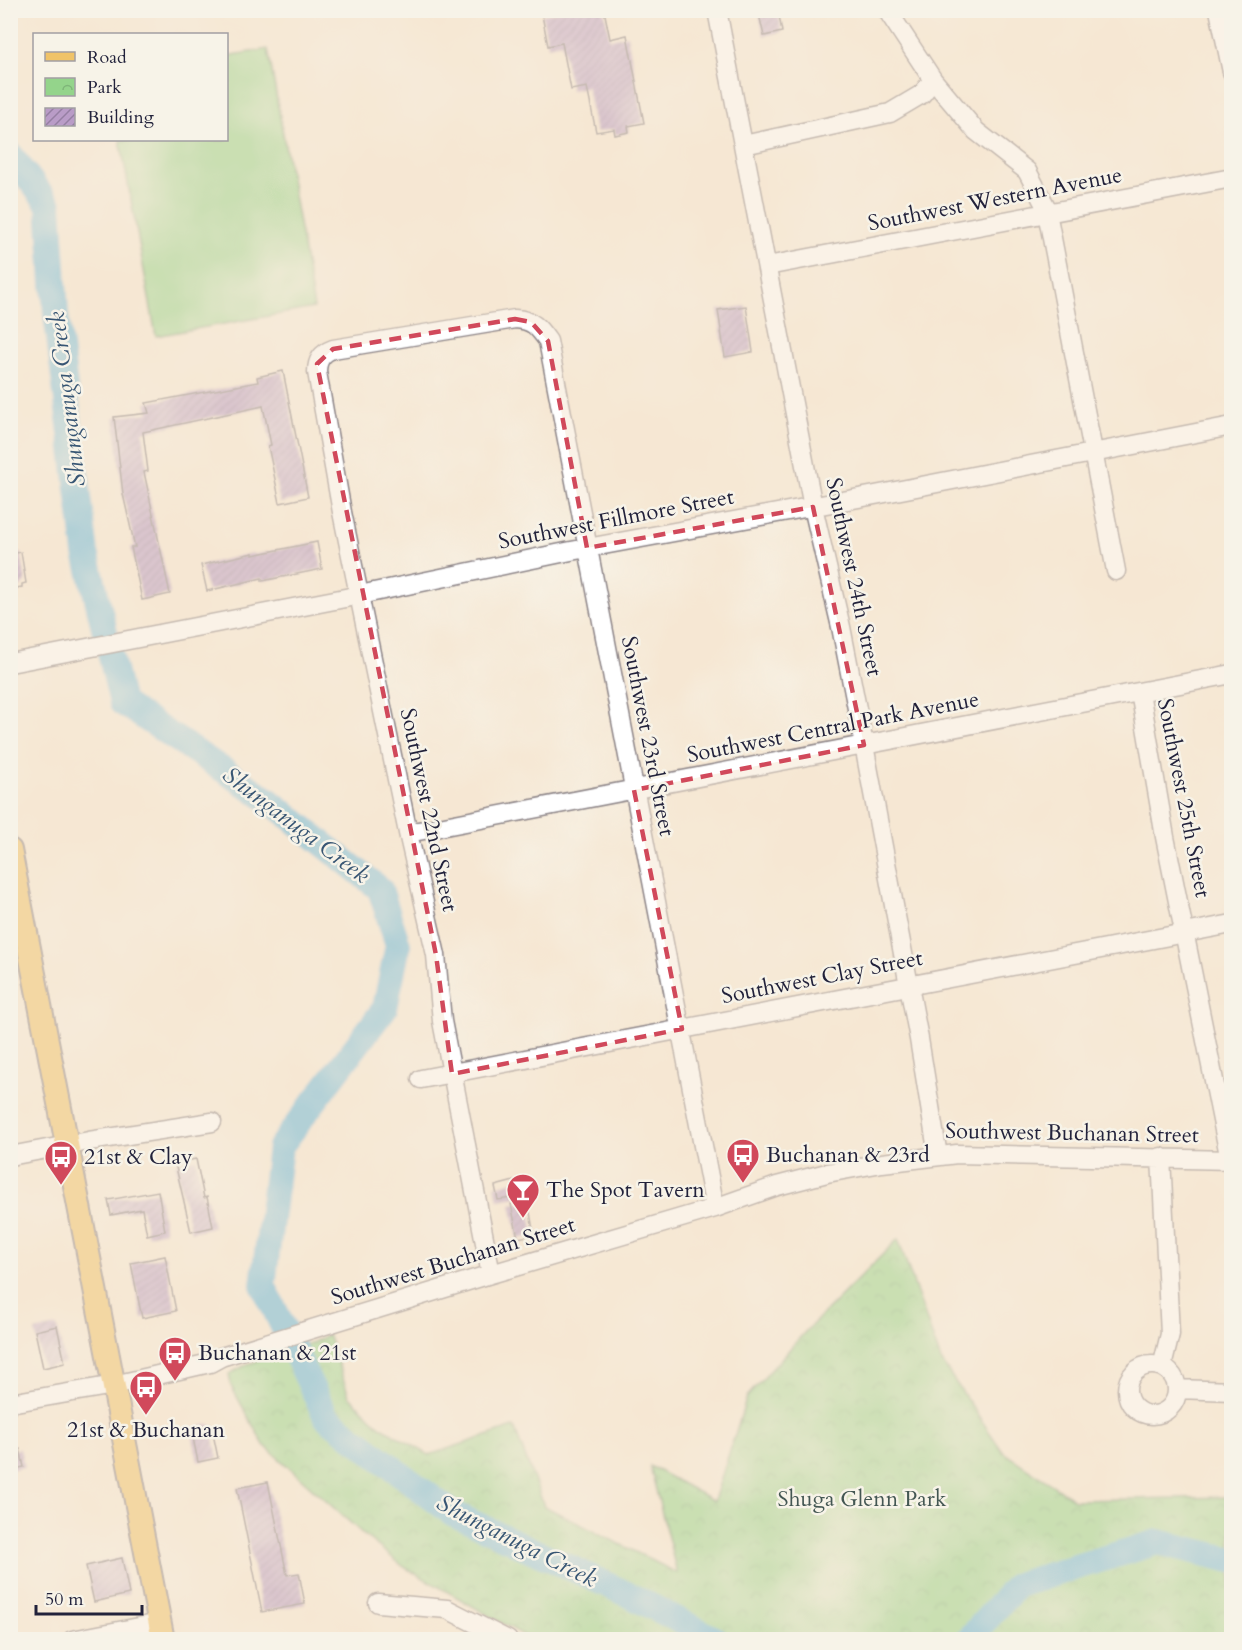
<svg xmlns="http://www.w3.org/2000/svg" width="1242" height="1650" font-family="Cardo,serif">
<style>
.park{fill:url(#park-crowns);stroke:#5b7b63;stroke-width:1.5}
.pitch{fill:#94d48b;stroke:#5b7b63;stroke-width:1.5}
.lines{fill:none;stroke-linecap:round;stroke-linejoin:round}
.river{stroke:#5eb4da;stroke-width:26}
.building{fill:url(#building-hatch)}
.minor-casing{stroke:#8c8487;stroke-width:21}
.major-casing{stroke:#8c8487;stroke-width:26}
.minor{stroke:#fff;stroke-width:18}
.major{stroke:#f0c369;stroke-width:22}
.marked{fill:none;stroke:#d1495b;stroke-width:4.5;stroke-dasharray:12 8;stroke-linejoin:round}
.labels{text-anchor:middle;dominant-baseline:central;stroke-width:5;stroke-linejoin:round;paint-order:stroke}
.street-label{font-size:22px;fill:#22223b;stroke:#f7f3e8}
.poi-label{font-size:22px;fill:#22223b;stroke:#f7f3e8;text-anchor:start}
.park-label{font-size:22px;fill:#445753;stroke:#f7f3e8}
.water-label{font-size:24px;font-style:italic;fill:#375573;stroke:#f7f3e8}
</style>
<defs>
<pattern id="park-crowns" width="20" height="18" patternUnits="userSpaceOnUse" patternTransform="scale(1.5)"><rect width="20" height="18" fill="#94d48b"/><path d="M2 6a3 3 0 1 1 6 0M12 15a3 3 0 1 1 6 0" fill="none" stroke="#7fb679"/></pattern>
<pattern id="building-hatch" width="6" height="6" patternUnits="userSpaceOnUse" patternTransform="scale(1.5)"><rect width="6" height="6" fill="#b99cc7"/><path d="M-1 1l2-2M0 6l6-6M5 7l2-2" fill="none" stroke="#967fa3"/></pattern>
</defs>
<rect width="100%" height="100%" fill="#f7f3e8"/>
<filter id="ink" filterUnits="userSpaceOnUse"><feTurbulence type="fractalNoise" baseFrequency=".0167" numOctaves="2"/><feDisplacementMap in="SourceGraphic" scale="12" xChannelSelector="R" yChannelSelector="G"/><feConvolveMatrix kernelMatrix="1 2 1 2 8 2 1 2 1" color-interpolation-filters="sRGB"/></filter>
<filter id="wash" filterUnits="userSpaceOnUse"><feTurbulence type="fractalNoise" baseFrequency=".008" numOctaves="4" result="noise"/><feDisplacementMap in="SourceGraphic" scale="24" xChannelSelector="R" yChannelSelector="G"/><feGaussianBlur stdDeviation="1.35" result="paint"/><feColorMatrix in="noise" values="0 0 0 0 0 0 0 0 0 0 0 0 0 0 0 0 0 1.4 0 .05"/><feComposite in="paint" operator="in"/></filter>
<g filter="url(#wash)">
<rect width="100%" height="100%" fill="#f6e7d3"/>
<path class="park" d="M898 1239 941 1361 1003 1452 1075 1500 1231 1497V1639H530L404 1567 364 1535 264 1445 231 1386 229 1374 248 1364 314 1342 328 1334 349 1396 380 1426 429 1455 514 1427 544 1506 677 1573 650 1466 714 1501 747 1397 804 1333Z"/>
<path class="pitch" d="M268 49 314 308 156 336 120 140H226L227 56Z"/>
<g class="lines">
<path class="river" d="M10 154 49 205 56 314 86 553 122 703 267 799 380 889 398 945 385 1008 280 1147 263 1285 326 1417 452 1513 629 1595 717 1640
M968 1640 1017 1585 1158 1542 1232 1560"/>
</g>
<g id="blocks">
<path class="building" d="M565 10H604L610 39 627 35 644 123 628 126 629 132 615 135 614 129 596 132 587 87 571 90 562 43 548 46 542 15Z
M758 10H778L782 32 764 36Z
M746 306 753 352 725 357 718 310Z
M283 371 308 497 280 503 268 446 271 445 263 406 143 432 148 471 144 472 170 594 142 600 131 547H135L123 494 114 417 149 413 146 403 258 382 257 377Z
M317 542 322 569 262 581V578L207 591 201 565 253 553V555Z
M21 552 26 583 22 584V587L10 589V554Z
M196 1159 204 1198 207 1197 213 1227 191 1232 175 1163Z
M514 1181 518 1197 498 1200 495 1186Z
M158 1191 165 1231 147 1235 142 1209 111 1215 108 1200Z
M528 1201 534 1235 518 1238 511 1204Z
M165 1256 176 1311 142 1318 131 1263Z
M57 1326 65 1363 43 1368 35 1331Z
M211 1424 218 1458 198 1462 191 1428Z
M20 1449 24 1467 10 1470V1451Z
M268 1482 287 1575 299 1573 305 1604 262 1612 237 1488Z
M122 1558 129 1594 94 1602 86 1566Z"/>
</g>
</g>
<g filter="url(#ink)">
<use href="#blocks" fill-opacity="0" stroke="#8c8487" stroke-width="1.5"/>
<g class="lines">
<g class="minor-casing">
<path id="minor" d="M717 10 813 507 841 627 861 729 919 1039 938 1156
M887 10 933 80 976 131 1027 171 1046 207 1116 571
M1219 10 1232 72
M744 145 890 113 922 94 933 80
M767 266 1232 178
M10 663 345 598 571 551 875 495 1232 426
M1140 692 1165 837 1230 1160
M408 833 1232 674
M421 1079 1232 924
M10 1156 89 1141 212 1122
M1161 1157 1170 1334 1162 1367
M491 1274 442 1021 436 955 408 833 342 512 317 372C317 360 322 353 333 349L515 319C533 320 538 327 548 341L715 1208
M1127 1390a25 25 0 1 1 50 0a25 25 0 1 1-50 0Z
M1177 1389 1232 1391
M10 1403 114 1385 210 1363 221 1357 491 1274 715 1208 777 1186 827 1173 882 1163 957 1154 1232 1160
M378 1603 447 1609 508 1640
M72 1640 160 1623"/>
</g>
<g class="major-casing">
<path id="major" d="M10 850 163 1640"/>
</g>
<use href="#minor" class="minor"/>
<use href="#major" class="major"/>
</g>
</g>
<path d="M0 0H1242V1650H0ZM515 319 531 322 548 341 587 548 813 507 864 745 634 790 682 1029 452 1074 436 955 317 364 333 349Z" fill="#f6e7d3" fill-opacity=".55" fill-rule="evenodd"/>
<path class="marked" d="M515 319 531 322 548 341 587 548 813 507 864 745 634 790 682 1029 452 1074 436 955 317 364 333 349Z"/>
<defs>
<g id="bus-pin" transform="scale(1.725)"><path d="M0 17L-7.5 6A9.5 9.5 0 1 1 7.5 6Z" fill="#d1495b" stroke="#f7f3e8"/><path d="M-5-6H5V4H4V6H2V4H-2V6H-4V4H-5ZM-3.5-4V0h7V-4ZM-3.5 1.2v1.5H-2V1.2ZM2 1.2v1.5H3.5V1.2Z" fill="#fff"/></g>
<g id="bar-pin" transform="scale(1.725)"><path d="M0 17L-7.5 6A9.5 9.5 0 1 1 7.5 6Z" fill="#d1495b" stroke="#f7f3e8"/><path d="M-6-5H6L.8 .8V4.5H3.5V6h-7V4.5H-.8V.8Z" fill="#fff"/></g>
</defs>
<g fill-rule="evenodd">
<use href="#bus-pin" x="743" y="1155"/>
<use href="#bus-pin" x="61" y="1157"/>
<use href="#bar-pin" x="523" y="1190"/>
<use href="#bus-pin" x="175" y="1353"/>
<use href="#bus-pin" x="146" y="1387"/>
</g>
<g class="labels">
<g class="street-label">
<text transform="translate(995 199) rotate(-11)">Southwest Western Avenue</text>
<text transform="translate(616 519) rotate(-11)">Southwest Fillmore Street</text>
<text transform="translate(854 577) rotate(78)">Southwest 24th Street</text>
<text transform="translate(833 727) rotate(-11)">Southwest Central Park Avenue</text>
<text transform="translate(648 736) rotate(79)">Southwest 23rd Street</text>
<text transform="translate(1184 798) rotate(79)">Southwest 25th Street</text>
<text transform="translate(429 810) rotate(78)">Southwest 22nd Street</text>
<text transform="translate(822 977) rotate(-11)">Southwest Clay Street</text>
<text transform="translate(1072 1133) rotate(1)">Southwest Buchanan Street</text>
<text transform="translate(453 1261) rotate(-17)">Southwest Buchanan Street</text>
</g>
<g class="poi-label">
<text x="766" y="1155">Buchanan &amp; 23rd</text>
<text x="84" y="1157">21st &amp; Clay</text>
<text x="546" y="1190">The Spot Tavern</text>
<text x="198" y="1353">Buchanan &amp; 21st</text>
<text x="146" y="1430" text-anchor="middle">21st &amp; Buchanan</text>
</g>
<g class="park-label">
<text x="862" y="1499">Shuga Glenn Park</text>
</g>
<g class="water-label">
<text transform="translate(67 399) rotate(-97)">Shunganuga Creek</text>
<text transform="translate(296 825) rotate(37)">Shunganuga Creek</text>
<text transform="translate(517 1541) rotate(27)">Shunganuga Creek</text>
</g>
</g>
<rect width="1242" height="1650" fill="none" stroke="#f7f3e8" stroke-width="36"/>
<rect x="33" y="33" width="195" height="108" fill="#f7f3e8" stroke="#a29fa3" stroke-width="1.5"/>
<rect x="45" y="52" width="30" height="9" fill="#f0c369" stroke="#a29fa3" stroke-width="1.5"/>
<text x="87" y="63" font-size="18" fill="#22223b">Road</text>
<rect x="45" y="78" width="30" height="18" fill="url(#park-crowns)" stroke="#a29fa3" stroke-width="1.5"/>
<text x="87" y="93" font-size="18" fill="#22223b">Park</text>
<rect x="45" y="108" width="30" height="18" fill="url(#building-hatch)" stroke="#a29fa3" stroke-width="1.5"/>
<text x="87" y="123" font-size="18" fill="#22223b">Building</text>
<path d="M36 1605v9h106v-9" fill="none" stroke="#22223b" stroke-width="3"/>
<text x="45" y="1605" font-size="18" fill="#22223b" stroke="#f7f3e8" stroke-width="4.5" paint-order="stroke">50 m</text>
</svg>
